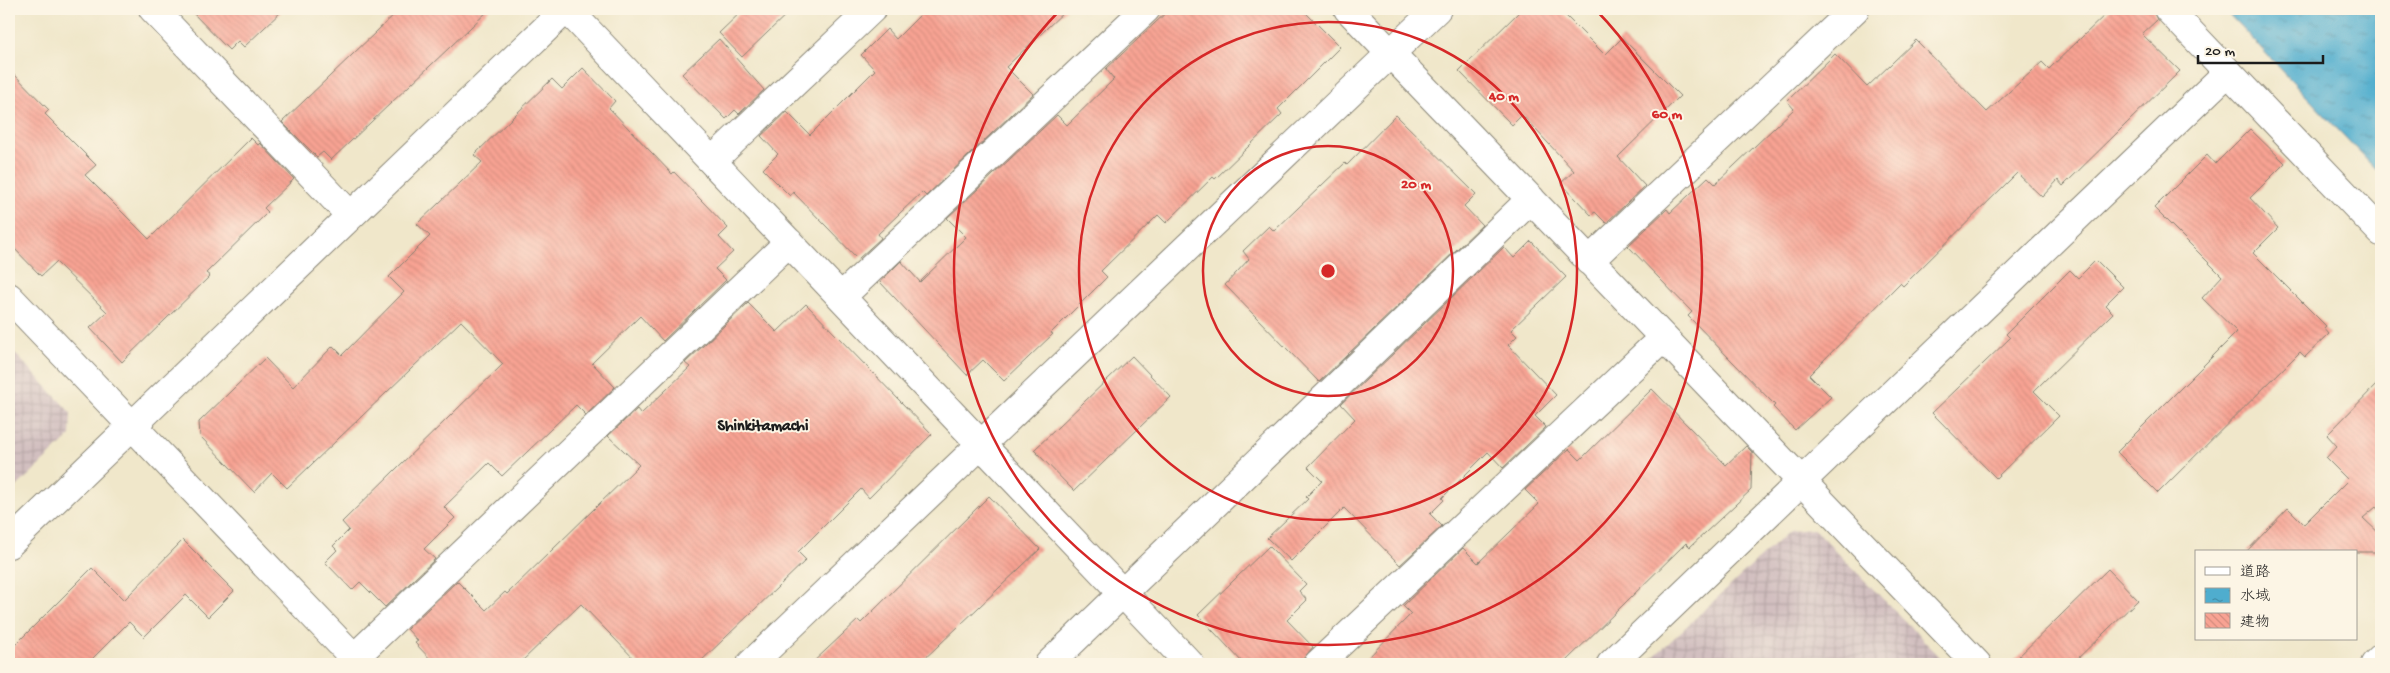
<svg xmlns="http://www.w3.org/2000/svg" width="2390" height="673" font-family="'Gochi Hand','Klee One',sans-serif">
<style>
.industrial{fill:url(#industrial-grid)}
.water{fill:url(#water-ripples);stroke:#366475}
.building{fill:url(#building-back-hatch)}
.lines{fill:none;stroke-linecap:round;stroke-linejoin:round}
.minor-casing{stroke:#868273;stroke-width:30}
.tertiary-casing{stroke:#868273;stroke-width:30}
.minor{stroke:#fff;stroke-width:28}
.tertiary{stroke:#fff;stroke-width:28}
.ring{fill:none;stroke:#d62828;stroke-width:2.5}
.labels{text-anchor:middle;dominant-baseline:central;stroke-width:4;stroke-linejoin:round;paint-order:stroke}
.neighbourhood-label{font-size:16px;font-weight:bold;fill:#1c1c1c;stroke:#fcf5e5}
.centre{fill:#d62828;stroke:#fcf5e5;stroke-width:2.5}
.ring-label{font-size:15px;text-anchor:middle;font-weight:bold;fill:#d62828;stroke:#fcf5e5;stroke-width:4;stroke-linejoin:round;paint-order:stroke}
</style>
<defs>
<pattern id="industrial-grid" width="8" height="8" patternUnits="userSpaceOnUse" patternTransform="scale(1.25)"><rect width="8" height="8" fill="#d2bfc0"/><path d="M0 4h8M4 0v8" fill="none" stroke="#b4a4a4"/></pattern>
<pattern id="water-ripples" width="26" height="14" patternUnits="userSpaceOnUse" patternTransform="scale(1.25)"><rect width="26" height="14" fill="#4fadce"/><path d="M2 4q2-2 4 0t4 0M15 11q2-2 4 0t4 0" fill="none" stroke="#418ca6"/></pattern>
<pattern id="building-back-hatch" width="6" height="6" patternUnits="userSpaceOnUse" patternTransform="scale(1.25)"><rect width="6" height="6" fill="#f8a393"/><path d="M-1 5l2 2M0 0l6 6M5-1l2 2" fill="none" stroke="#d48c7e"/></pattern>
</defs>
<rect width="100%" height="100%" fill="#fcf5e5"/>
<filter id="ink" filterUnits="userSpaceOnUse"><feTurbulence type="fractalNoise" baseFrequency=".02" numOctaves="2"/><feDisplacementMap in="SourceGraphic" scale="10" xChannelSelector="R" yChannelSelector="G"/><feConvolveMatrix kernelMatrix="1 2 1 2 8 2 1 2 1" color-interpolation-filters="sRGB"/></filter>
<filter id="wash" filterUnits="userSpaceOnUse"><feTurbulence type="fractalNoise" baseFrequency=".0096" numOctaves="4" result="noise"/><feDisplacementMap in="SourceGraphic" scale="20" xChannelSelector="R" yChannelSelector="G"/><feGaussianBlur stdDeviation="1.12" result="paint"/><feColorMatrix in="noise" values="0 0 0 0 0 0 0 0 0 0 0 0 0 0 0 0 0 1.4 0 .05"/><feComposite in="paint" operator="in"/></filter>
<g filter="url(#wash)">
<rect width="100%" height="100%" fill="#f0e7ca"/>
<path class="industrial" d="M9 347 71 413 70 436 9 494Z
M1814 529 1947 664H1646L1789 531Z"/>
<path class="water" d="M2224 9H2381V175Z"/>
<g id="blocks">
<path class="building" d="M189 9H284L244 47 238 41 229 50Z
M400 9H490L331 160 323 152 317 157 282 122Z
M744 9H792L742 57 719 33Z
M926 9H1067L1006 67 1033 94 926 196 922 192 878 234 881 238 858 259 793 192 790 196 763 169 778 154 761 136 787 112 810 135 875 70 861 55 887 29 896 39Z
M1170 9H1302L1340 47 1278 109 1282 114 1215 179 1213 177 1166 223 1158 215 1101 271 1107 277 1051 333 1053 334 1004 381 983 360 967 375 880 282 901 261 920 282 966 237 947 218 1057 115 1067 125 1114 79 1106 69Z
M1522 9H1559L1605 55 1622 38 1680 96 1618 157 1645 186 1606 223 1595 212 1591 215 1561 183 1574 171 1522 115 1512 125 1459 71Z
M2111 9H2153L2157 20 2142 34 2180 71 2063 186 2058 180 2042 197 2017 173 1903 286 1900 283 1809 375 1831 397 1795 430 1773 407 1775 405 1688 316 1692 312 1628 246 1667 209 1670 213 1708 177 1715 184 1794 109 1787 101 1835 54 1867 87 1916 40 1987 112 2042 62 2049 69Z
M719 39 764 90 739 114 735 110 726 119 682 74Z
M583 68 615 101 609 108 672 174 674 172 728 228 719 237 733 252 715 269 726 280 663 341 640 316 592 363 615 387 586 415 576 405 502 476 489 463 444 507 455 518 424 549 435 559 385 607 360 582 352 590 325 562 337 550 333 546 349 530 342 522 503 364 461 321 287 488 272 473 254 492 200 436 199 422 265 358 293 387 333 346 342 355 404 292 389 277 430 236 417 224 482 162 474 155 552 79 562 89Z
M9 69 49 110 45 114 96 165 85 175 149 239 251 138 258 145 260 143 294 179 264 208 268 212 206 273 210 276 122 362 90 328 107 312 56 262 41 276 9 243Z
M1396 115 1476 194 1464 206 1482 225 1319 382 1225 285 1249 259 1243 251 1269 226 1274 231 1345 163 1347 165Z
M2250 129 2285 163 2250 198 2278 228 2253 253 2326 326 2324 328 2329 334 2305 357 2300 352 2158 493 2117 452 2237 332 2202 298 2222 276 2154 208 2207 155 2215 164Z
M1531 241 1566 277 1511 330 1517 336 1508 345 1556 395 1535 416 1546 427 1503 468 1488 452 1442 498 1444 500 1430 514 1442 526 1400 565 1344 508 1291 561 1267 538 1308 499 1306 497 1322 481 1308 467 1355 419 1341 404 1504 247 1514 258Z
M2096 260 2123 287 2105 305 2113 313 2034 391 2059 416 1996 478 1932 413 2010 338 2006 334 2070 270 2078 278Z
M748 303 777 332 806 304 932 434 869 498 861 489 798 552 806 560 698 664H639L581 604 519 664H435L415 643 418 641 407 629 457 581 486 610 505 592 507 594 639 465 608 436 637 409 641 414 690 367 685 363Z
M1132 356 1171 397 1074 491 1034 450Z
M2381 380V513L2376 507 2363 518 2381 535V552H2246L2288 508 2304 524 2348 480 2326 458 2337 446 2327 435Z
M1652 389 1726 465 1746 446 1752 452 1751 490 1690 547 1686 543 1563 664H1362L1411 614 1403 606 1463 548 1478 563 1539 504 1525 490 1569 449 1580 460Z
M989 496 1040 549 919 664H811L858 620 861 623Z
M183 540 234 591 208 617 186 595 144 637 129 622 87 664H9V651L92 568 124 600Z
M1269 546 1306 584 1299 591 1307 600 1287 620 1313 647 1303 659V664H1244L1198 615Z
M2108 569 2138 600 2072 664H2011Z"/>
</g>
</g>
<g filter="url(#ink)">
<use href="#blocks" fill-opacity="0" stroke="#868273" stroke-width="1"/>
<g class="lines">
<g class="minor-casing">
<path id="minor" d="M153 9 350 215
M567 9 1190 664
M1348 9 1977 664
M2168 9 2381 232
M712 161 872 9
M1589 261 1855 9
M841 297 1146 9
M354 658 789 242
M751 664 1437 9
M1049 664 1531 199
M1318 664 1663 338
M1611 664 2228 72
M2375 664 2381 658"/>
</g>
<g class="tertiary-casing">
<path id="tertiary" d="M9 297 360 664
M9 544 566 9"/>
</g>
<use href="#minor" class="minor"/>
<use href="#tertiary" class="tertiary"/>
</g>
</g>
<g class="ring">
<circle cx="1328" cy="271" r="125"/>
<circle cx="1328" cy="271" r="249"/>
<path d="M1595 9A374 374 0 1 1 1061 9"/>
</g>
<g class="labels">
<g class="neighbourhood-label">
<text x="763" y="427">Shinkitamachi</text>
</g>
</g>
<circle cx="1328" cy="271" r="8" class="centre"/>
<g class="ring-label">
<text x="1504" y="100">40 m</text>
<text x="1667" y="118">60 m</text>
<text x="1416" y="188">20 m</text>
</g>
<rect width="2390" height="673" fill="none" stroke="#fcf5e5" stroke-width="30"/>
<rect x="2195" y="550" width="162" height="90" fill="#fcf5e5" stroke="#a29e95"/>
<rect x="2205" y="567" width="25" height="8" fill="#ffffff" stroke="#a29e95"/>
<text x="2240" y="576" font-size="15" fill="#1c1c1c">道路</text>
<rect x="2205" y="588" width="25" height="15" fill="url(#water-ripples)" stroke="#a29e95"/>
<text x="2240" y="600" font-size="15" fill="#1c1c1c">水域</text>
<rect x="2205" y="613" width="25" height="15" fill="url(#building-back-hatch)" stroke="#a29e95"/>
<text x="2240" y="626" font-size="15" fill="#1c1c1c">建物</text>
<path d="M2198 55v8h125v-8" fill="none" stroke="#1c1c1c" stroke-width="2.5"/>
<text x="2205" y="55" font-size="15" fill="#1c1c1c" stroke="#fcf5e5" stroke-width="4" paint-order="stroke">20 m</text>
</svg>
